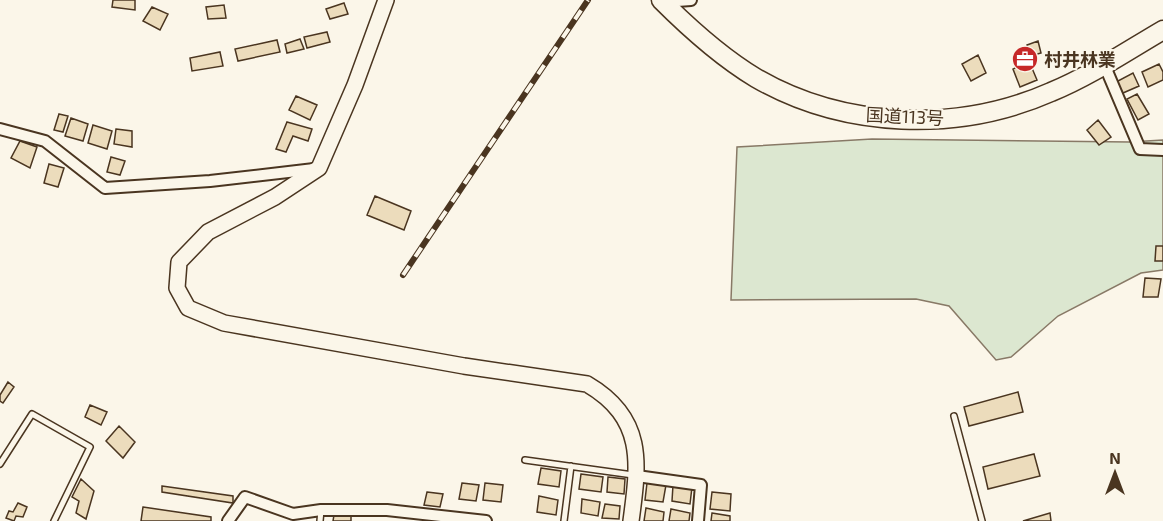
<svg xmlns="http://www.w3.org/2000/svg" width="1163" height="521" font-family="'Exo 2','Noto Sans JP',sans-serif">
<style>
.green{fill:#dce7d0;stroke:#887966;stroke-width:1.5}
.building{fill:#ecdcbc;stroke:#4a3520;stroke-width:1.5}
.lines{fill:none;stroke-linecap:round;stroke-linejoin:round}
.lane-casing{stroke:#4a3520;stroke-width:8}
.street-casing{stroke:#4a3520;stroke-width:14}
.secondary-casing{stroke:#4a3520;stroke-width:18}
.highway-casing{stroke:#4a3520;stroke-width:21}
.lane{stroke:#fbf6e9;stroke-width:5}
.street{stroke:#fbf6e9;stroke-width:10}
.secondary{stroke:#fbf6e9;stroke-width:15}
.highway{stroke:#fbf6e9;stroke-width:18}
.rail-casing{stroke:#4a3520;stroke-width:6}
.rail{stroke:#fbf6e9;stroke-width:4;stroke-dasharray:11;stroke-linecap:butt}
.labels{text-anchor:middle;dominant-baseline:central;stroke-width:4.5;stroke-linejoin:round;paint-order:stroke}
.poi-label{font-size:18px;font-weight:bold;fill:#4a3520;stroke:#fbf6e9;text-anchor:start}
.street-label{font-size:18px;fill:#4a3520;stroke:#fbf6e9}
</style>
<rect width="100%" height="100%" fill="#fbf6e9"/>
<path class="green" d="M872 139 1130 142 1163 140V270L1141 273 1058 316 1011 357 996 360 949 306 916 299 731 300 737 147Z"/>
<path class="building" d="M113 0H135V10L112 7Z
M344 3 348 14 330 19 326 9Z
M224 5 226 18 208 19 206 7Z
M152 7 168 14 160 30 143 21Z
M327 32 330 42 307 48 304 37Z
M300 39 304 49 287 53 285 44Z
M277 40 280 52 238 61 235 49Z
M1038 41 1041 53 1030 56 1027 45Z
M220 52 223 66 192 71 190 58Z
M978 55 986 73 971 81 962 64Z
M1029 61 1037 80 1020 87 1013 69Z
M1159 64 1163 72V80L1148 87 1142 72Z
M1133 73 1139 86 1123 93 1116 82Z
M1137 94 1149 114 1138 120 1127 99Z
M296 96 317 105 310 120 289 110Z
M59 114 68 116 63 132 54 130Z
M71 118 88 124 83 141 65 136Z
M1098 120 1111 137 1099 145 1087 130Z
M287 122 312 129 308 141 293 136 286 152 276 149Z
M93 125 112 131 107 149 88 143Z
M116 129 132 131V147L114 144Z
M20 141 37 147 30 168 11 158Z
M111 157 125 161 120 175 107 172Z
M49 164 64 168 58 187 44 183Z
M375 196 411 211 404 230 367 215Z
M1156 246H1163V261H1155Z
M1145 278 1161 279 1158 297H1143Z
M8 382 14 387 3 403 0 401V395Z
M1018 392 1023 412 969 426 964 407Z
M90 405 107 412 101 425 85 417Z
M119 426 135 442 123 458 106 441Z
M1034 454 1040 476 988 489 983 467Z
M541 468 561 471 559 487 538 484Z
M581 474 603 477 601 492 579 489Z
M608 477 625 479 624 494 607 492Z
M81 479 94 491 86 519 76 513 79 501 72 497Z
M462 483 479 485 476 501 459 499Z
M485 483 503 485 501 502 483 500Z
M647 483 666 485 663 502 645 500Z
M673 485 692 487 690 504 672 501Z
M162 486 233 496V503L162 492Z
M427 492 443 494 440 507 424 505Z
M712 492 731 494 730 511 710 509Z
M539 496 558 500 556 515 537 512Z
M582 499 600 502 598 516 581 513Z
M18 503 27 507 23 517 16 516 14 521 6 518 9 511 13 512Z
M605 504 620 506 619 519 602 518Z
M143 507 211 517V521H141Z
M646 508 664 512 663 521H644Z
M671 509 690 513 689 521H669Z
M712 513 730 516V521H711Z
M1050 513 1051 521H1023Z
M334 515H351V521H333Z"/>
<g class="lines">
<g class="lane-casing">
<path id="lane" d="M954 416 982 521
M525 460 633 475
M0 464 32 414 90 447 54 521
M320 521 321 510
M564 521 571 466"/>
</g>
<g class="street-casing">
<path id="street" d="M663 2 691 0
M1104 64 1140 149 1163 150
M0 129 45 141 105 188 210 181 314 169
M637 476 701 485 698 521
M228 521 245 497 293 514 321 510H387L486 521"/>
</g>
<g class="secondary-casing">
<path id="secondary" d="M386 0 355 85 319 168 275 197 208 232 179 262 177 288 188 308 224 323 464 366 587 384C645 418 639 462 631 521"/>
</g>
<g class="highway-casing">
<path id="highway" d="M661 0C690 29 721 57 756 78 844 129 958 133 1051 92 1090 76 1127 51 1163 30"/>
</g>
<use href="#lane" class="lane"/>
<use href="#street" class="street"/>
<use href="#secondary" class="secondary"/>
<use href="#highway" class="highway"/>
<g class="rail-casing">
<path id="rail" d="M403 275 588 0"/>
</g>
<use href="#rail" class="rail"/>
</g>
<defs>
<g id="office-disc" transform="scale(1.35)"><circle r="9.5" fill="#c62828" stroke="#fbf6e9"/><path d="M-6-3h4V-5.5h4V-3h4V5H-6ZM-1-4.5V-3h2v-1.5ZM-6 0V1H6V0Z" fill="#fff"/></g>
</defs>
<g fill-rule="evenodd">
<use href="#office-disc" x="1025" y="59"/>
</g>
<g class="labels">
<g class="poi-label">
<text x="1044" y="59">村井林業</text>
</g>
<g class="street-label">
<text transform="translate(905 116) rotate(3)">国道113号</text>
</g>
</g>
<g transform="translate(1115 473)" stroke="#fbf6e9" stroke-width="4.5" paint-order="stroke">
<path d="M0-4.5L10 22L0 15L-10 22Z" fill="#4a3520"/>
<text y="-9" font-size="16" font-weight="bold" text-anchor="middle" fill="#4a3520">N</text>
</g>
</svg>
